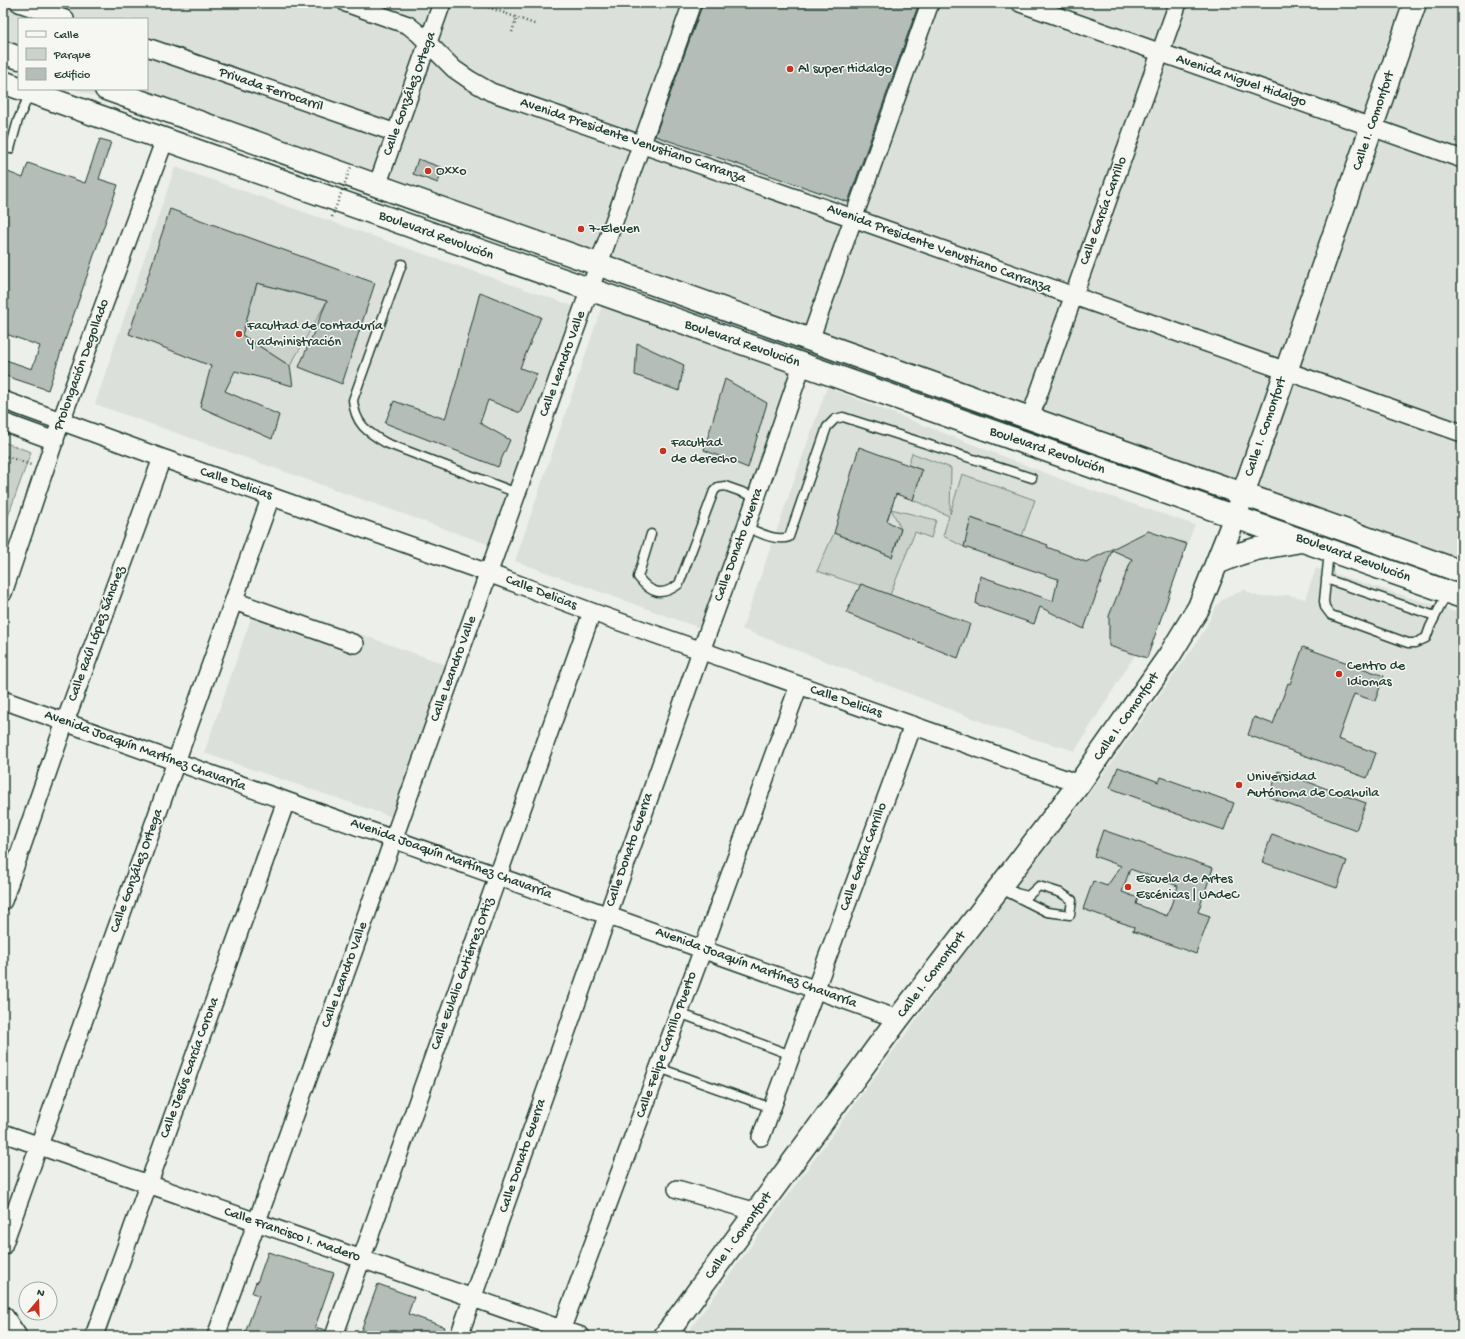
<svg xmlns="http://www.w3.org/2000/svg" width="1465" height="1339" font-family="'Gochi Hand',sans-serif">
<style>
.built{fill:#dce0db}
.green{fill:#cbd2cc;stroke:#758880}
.building{fill:#b4bdb8;stroke:#1f3d34;fill-rule:evenodd}
.lines{fill:none;stroke-linecap:round;stroke-linejoin:round}
.service-casing{stroke:#1f3d34;stroke-width:11}
.minor-casing{stroke:#1f3d34;stroke-width:20}
.secondary-casing{stroke:#1f3d34;stroke-width:25}
.primary-casing{stroke:#1f3d34;stroke-width:25}
.path{stroke:#1f3d34;stroke-width:2.5;stroke-dasharray:1 3;stroke-linecap:butt}
.service{stroke:#f6f6f2;stroke-width:8}
.minor{stroke:#f6f6f2;stroke-width:17}
.secondary{stroke:#f6f6f2;stroke-width:22}
.primary{stroke:#f6f6f2;stroke-width:22}
.path-bridge{stroke:#1f3d34;stroke-width:2.5;stroke-dasharray:1 3;stroke-linecap:butt}
.poi-dot{fill:#c8321e;stroke:#f6f6f2;stroke-width:1.5}
.labels{text-anchor:middle;dominant-baseline:central;stroke-width:3;stroke-linejoin:round;paint-order:stroke}
.poi-label{font-size:14px;fill:#1f3d34;stroke:#f6f6f2;text-anchor:start}
.street-label{font-size:14px;fill:#1f3d34;stroke:#f6f6f2}
</style>
<rect width="100%" height="100%" fill="#edefea"/>
<filter id="ink" filterUnits="userSpaceOnUse"><feTurbulence type="fractalNoise" baseFrequency=".025" numOctaves="2"/><feDisplacementMap in="SourceGraphic" scale="8" xChannelSelector="R" yChannelSelector="G"/><feConvolveMatrix kernelMatrix="1 2 1 2 8 2 1 2 1" color-interpolation-filters="sRGB"/></filter>
<g filter="url(#ink)">
<path class="built" d="M3 3H1462V575L74 89H147V19H19V70L3 64Z
M175 167 573 306 490 545 95 404Z
M602 306 800 374 708 631 515 561Z
M827 387 1076 485 1195 525 1158 618 1075 751 1003 730 742 629Z
M1316 568 1462 614V1336H685L997 909 1081 804 1110 765 1195 645 1203 632 1217 605 1222 600 1245 589 1249 593 1260 597 1289 595 1305 599Z
M258 598 450 666 398 819 204 753Z"/>
<path class="green" d="M257 283 327 301 290 366 242 335Z
M3 442 31 452 3 530Z
M912 453 951 468 950 514 962 474 1035 500 1022 536 971 518 964 547 943 536 949 516 913 500 922 470 908 465Z
M891 509 936 520 931 538 915 532 890 595 817 571 834 533 892 557 901 529Z"/>
<path class="building" d="M703 3H919L848 202 655 136Z
M100 139 111 142 99 179 118 185 48 390 3 375V359L32 369 40 346 3 333V170L23 178 28 163 85 183Z
M418 159 443 168 438 183 413 174Z
M170 209 375 283 342 384 299 367 327 301 257 283 242 335 290 366 293 386 235 371 225 391 279 415 272 439 200 407 211 366 129 334Z
M480 292 541 317 520 368 537 374 520 413 488 400 480 423 510 440 498 467 385 423 394 401 445 419 456 384Z
M637 343 684 365 679 391 635 375Z
M725 379 767 403 748 468 704 450Z
M859 447 922 470 913 500 896 494 887 521 901 529 892 557 834 533Z
M971 518 1048 545 1047 547 1086 562 1148 531 1187 544 1147 658 1109 646V616L1132 559 1112 550 1084 629 1040 607 1034 624 976 604 980 576 1053 601 1058 579 964 547Z
M861 584 970 624 958 658 846 613Z
M1303 647 1384 676 1375 701 1354 694 1338 739 1376 753 1367 778 1248 735 1254 717 1273 724 1288 683 1290 684Z
M1118 767 1159 782 1161 777 1234 803 1224 830 1151 805V803L1110 788Z
M1278 771 1366 803 1356 830 1269 797Z
M1103 830 1213 868 1198 912 1210 916 1196 954 1133 931 1134 927 1083 909 1093 881 1107 886 1121 866 1094 856ZM1130 869 1178 886 1167 916 1136 904 1138 898 1122 892Z
M1272 834 1347 861 1337 888 1262 862Z
M268 1252 334 1273 315 1327 325 1330 324 1336H252L245 1333 259 1295 252 1293 256 1282 257 1283Z
M378 1284 414 1297 408 1314 445 1327 442 1336H359Z"/>
<g class="lines">
<g class="service-casing">
<path id="service" d="M10 149 18 120 30 93
M402 264 353 400C355 424 367 432 386 443L517 493
M746 527C758 532 776 542 789 537L827 427 835 419 843 417 1032 478
M651 534 638 577C651 594 662 597 679 584L714 491 718 487 725 486 756 497
M1329 551 1324 601 1325 607 1331 615 1408 643H1415L1426 638 1430 627 1447 593
M1326 579 1435 616
M999 888 1047 912 1070 915 1072 900 1061 893 1039 886 1028 896 1016 893 1002 884
M679 1013 791 1055
M659 1068 772 1108"/>
</g>
<g class="minor-casing">
<path id="minor" d="M19 3 65 19
M346 3 408 25 418 33 454 69 470 80 491 92 853 218 1462 433
M1020 3 1462 159
M147 47 396 133
M377 186 442 3
M810 340 930 3
M3 400 162 458 488 573 592 612 1079 784
M1030 418 1178 3
M3 422 55 441
M3 593 61 421 165 139
M234 601 355 644
M3 700 898 1019
M3 901 65 722 162 458
M3 1133 581 1336
M761 1137 913 725
M677 1189 757 1212
M3 1246 271 496
M94 1336 286 801
M216 1336 692 3
M334 1336 592 612
M459 1336 701 651 746 527 802 365
M559 1336 703 949 799 685"/>
</g>
<g class="secondary-casing">
<path id="secondary" d="M3 1318 15 1336
M665 1336 898 1019 1079 784 1169 656 1199 607 1235 517 1415 3"/>
</g>
<g class="primary-casing">
<path id="primary" d="M3 52 19 58
M3 82 19 88
M22 89 1462 597
M106 89 1462 572
M1217 563 1239 554 1256 549 1301 541"/>
</g>
<path class="path" d="M477 3 537 25
M512 32 517 17
M3 455 31 465"/>
<use href="#service" class="service"/>
<use href="#minor" class="minor"/>
<use href="#secondary" class="secondary"/>
<use href="#primary" class="primary"/>
<path class="path-bridge" d="M332 217 351 167"/>
</g>
</g>
<g class="poi-dot">
<circle cx="790" cy="69" r="4"/>
<circle cx="428" cy="171" r="4"/>
<circle cx="581" cy="229" r="4"/>
<circle cx="239" cy="334" r="4"/>
<circle cx="663" cy="451" r="4"/>
<circle cx="1339" cy="674" r="4"/>
<circle cx="1239" cy="785" r="4"/>
<circle cx="1128" cy="887" r="4"/>
</g>
<g class="labels">
<g class="poi-label">
<text x="798" y="69">Al super Hidalgo</text>
<text x="436" y="171">Oxxo</text>
<text x="589" y="229">7-Eleven</text>
<text x="247" y="326">Facultad de contaduría<tspan x="247" dy="16">y administración</tspan></text>
<text x="671" y="443">Facultad<tspan x="671" dy="16">de derecho</tspan></text>
<text x="1347" y="666">Centro de<tspan x="1347" dy="16">Idiomas</tspan></text>
<text x="1247" y="777">Universidad<tspan x="1247" dy="16">Autónoma de Coahuila</tspan></text>
<text x="1136" y="879">Escuela de Artes<tspan x="1136" dy="16">Escénicas | UAdeC</tspan></text>
</g>
<g class="street-label">
<text transform="translate(1241 81) rotate(19)">Avenida Miguel Hidalgo</text>
<text transform="translate(271 90) rotate(19)">Privada Ferrocarril</text>
<text transform="translate(410 94) rotate(-70)">Calle González Ortega</text>
<text transform="translate(1374 121) rotate(-71)">Calle I. Comonfort</text>
<text transform="translate(633 141) rotate(19)">Avenida Presidente Venustiano Carranza</text>
<text transform="translate(1104 211) rotate(-70)">Calle García Carrillo</text>
<text transform="translate(436 236) rotate(20)">Boulevard Revolución</text>
<text transform="translate(939 249) rotate(20)">Avenida Presidente Venustiano Carranza</text>
<text transform="translate(742 344) rotate(19)">Boulevard Revolución</text>
<text transform="translate(563 364) rotate(-70)">Calle Leandro Valle</text>
<text transform="translate(82 365) rotate(-70)">Prolongación Degollado</text>
<text transform="translate(1266 427) rotate(-71)">Calle I. Comonfort</text>
<text transform="translate(1047 451) rotate(19)">Boulevard Revolución</text>
<text transform="translate(236 484) rotate(19)">Calle Delicias</text>
<text transform="translate(739 545) rotate(-70)">Calle Donato Guerra</text>
<text transform="translate(1353 558) rotate(20)">Boulevard Revolución</text>
<text transform="translate(541 593) rotate(21)">Calle Delicias</text>
<text transform="translate(97 634) rotate(-70)">Calle Raúl López Sánchez</text>
<text transform="translate(454 669) rotate(-70)">Calle Leandro Valle</text>
<text transform="translate(846 702) rotate(19)">Calle Delicias</text>
<text transform="translate(1127 717) rotate(-55)">Calle I. Comonfort</text>
<text transform="translate(145 751) rotate(20)">Avenida Joaquín Martínez Chavarría</text>
<text transform="translate(630 850) rotate(-71)">Calle Donato Guerra</text>
<text transform="translate(864 857) rotate(-70)">Calle García Carrillo</text>
<text transform="translate(451 859) rotate(20)">Avenida Joaquín Martínez Chavarría</text>
<text transform="translate(137 871) rotate(-70)">Calle González Ortega</text>
<text transform="translate(756 968) rotate(20)">Avenida Joaquín Martínez Chavarría</text>
<text transform="translate(463 974) rotate(-70)">Calle Eulalio Gutiérrez Ortiz</text>
<text transform="translate(345 975) rotate(-70)">Calle Leandro Valle</text>
<text transform="translate(932 975) rotate(-53)">Calle I. Comonfort</text>
<text transform="translate(667 1045) rotate(-70)">Calle Felipe Carrillo Puerto</text>
<text transform="translate(190 1068) rotate(-70)">Calle Jesús García Corona</text>
<text transform="translate(523 1156) rotate(-71)">Calle Donato Guerra</text>
<text transform="translate(292 1235) rotate(19)">Calle Francisco I. Madero</text>
<text transform="translate(739 1236) rotate(-54)">Calle I. Comonfort</text>
</g>
</g>
<rect width="1465" height="1339" fill="none" stroke="#f6f6f2" stroke-width="16"/>
<rect x="8" y="8" width="1449" height="1323" fill="none" stroke="#1f3d34" stroke-width="1.5" filter="url(#ink)"/>
<rect x="18" y="18" width="130" height="72" fill="#f6f6f2" stroke="#a0aca6"/>
<rect x="26" y="31" width="20" height="6" fill="#f6f6f2" stroke="#a0aca6"/>
<text x="54" y="38" font-size="12" fill="#1f3d34">Calle</text>
<rect x="26" y="48" width="20" height="12" fill="#cbd2cc" stroke="#a0aca6"/>
<text x="54" y="58" font-size="12" fill="#1f3d34">Parque</text>
<rect x="26" y="68" width="20" height="12" fill="#b4bdb8" stroke="#a0aca6"/>
<text x="54" y="78" font-size="12" fill="#1f3d34">Edificio</text>
<g transform="translate(38 1301) rotate(19)"><circle r="19" fill="#f6f6f2" stroke="#a0aca6"/>
<path d="M0-3L7 15L0 10L-7 15Z" fill="#c8321e"/>
<text y="-6" font-size="11" font-weight="bold" text-anchor="middle" fill="#1f3d34">N</text>
</g>
</svg>
